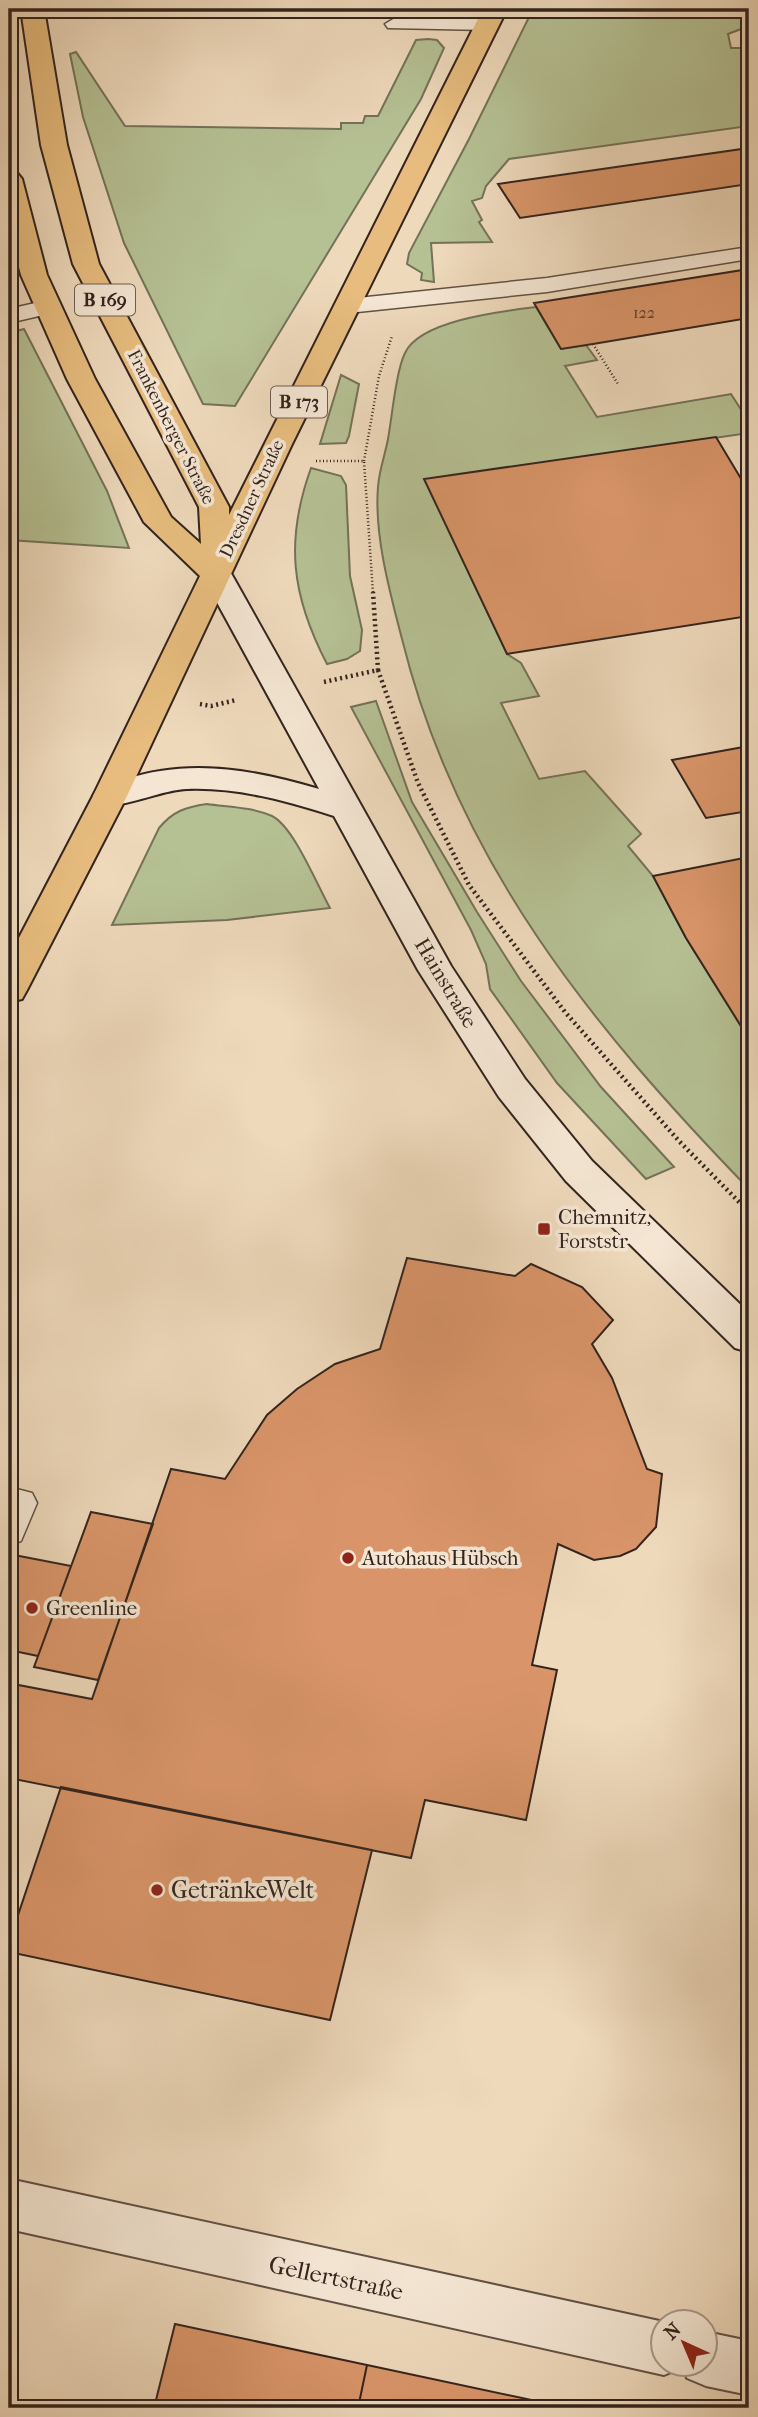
<svg xmlns="http://www.w3.org/2000/svg" width="758" height="2417" font-family="'IM FELL French Canon',serif">
<style>
.green{fill:#b5c093;stroke:#747258;stroke-width:2}
.building{fill:#d99569;stroke:#33241e;stroke-width:2}
.lines{fill:none;stroke-linecap:round;stroke-linejoin:round}
.lane-casing{stroke:#625145;stroke-width:3}
.street-casing{stroke:#625145;stroke-width:4}
.secondary-casing{stroke:#33241e;stroke-width:4}
.primary-casing{stroke:#33241e;stroke-width:4}
.path-far1{stroke:#33241e;stroke-width:2.5;stroke-dasharray:1 2.5;stroke-linecap:butt}
.path{stroke:#33241e;stroke-width:4.5;stroke-dasharray:2 3.5;stroke-linecap:butt}
.lane{fill:#f4e6d3;fill-rule:evenodd}
.street{fill:#f4e6d3;fill-rule:evenodd}
.secondary{fill:#f4e6d3;fill-rule:evenodd}
.primary{fill:#e7bc7e;fill-rule:evenodd}
.poi-dot{fill:#8f2418;stroke:#f4e6d3;stroke-width:2.5}
.labels{text-anchor:middle;dominant-baseline:central;stroke-width:7;stroke-linejoin:round;paint-order:stroke}
.far-number-label{font-size:16px;fill:#5c4031}
.far-street-label{font-size:18px;fill:#33241e;stroke:#f4e6d3}
.shield{fill:#f4e6d3;stroke:#6d5e54;stroke-width:2}
.shield-label{font-size:19px;font-weight:bold;fill:#33241e}
.street-label{font-size:21px;fill:#33241e;stroke:#f4e6d3}
.poi-label{font-size:21px;fill:#33241e;stroke:#f4e6d3;text-anchor:start}
.near-poi-label{font-size:24px;fill:#33241e;stroke:#f4e6d3;text-anchor:start}
.near-street-label{font-size:24px;fill:#33241e;stroke:#f4e6d3}
</style>
<rect width="100%" height="100%" fill="#eed9bb"/>
<filter id="stains"><feTurbulence type="fractalNoise" baseFrequency=".00286" numOctaves="4"/><feColorMatrix values="0 0 0 0 .2 0 0 0 0 .09 0 0 0 0 .02 0 0 0 .5 -.17"/></filter>
<radialGradient id="worn" r=".72"><stop offset=".6" stop-color="#630" stop-opacity="0"/><stop offset="1" stop-color="#630" stop-opacity=".3"/></radialGradient>
<path class="green" d="M533 9H749V26L728 34 731 48H749V126L509 159 486 186 482 198 472 201 482 220 479 222 492 242 431 243 434 282 421 280 422 273 407 264 409 253 469 139Z
M428 39 437 40 444 48 421 99 235 406 203 404 124 243 83 117 70 54 76 52 125 126 341 129V123H363L365 116H378L416 40Z
M536 307 561 349 586 345 597 360 565 366 597 417 731 394 749 422V433L425 480 507 654 521 663 539 696 501 703 539 779 585 771 641 834 628 846 653 876 686 938 749 1039V1189C593 1028 457 862 402 639 390 593 374 535 378 487 379 471 385 455 388 439 392 417 396 371 405 353 420 320 504 311 536 307Z
M24 329 107 491 129 548 9 540V333Z
M341 375 359 384 349 436 346 443 320 444Z
M311 468 341 476 346 485 350 576 362 630 360 651 347 659 327 664C291 595 285 540 311 468Z
M376 701 412 802 477 912 521 981 601 1087 674 1167 646 1179 557 1083 490 989 486 964 471 930 351 707Z
M207 804C228 807 252 807 272 816 294 827 317 885 330 908L227 920 112 925 159 828C173 811 186 807 207 804Z"/>
<path class="building" d="M749 148V184L520 218 498 184Z
M749 269V318L593 344 561 349 534 303Z
M716 437 749 492V616L507 654 424 479Z
M749 746V811L706 818 672 760Z
M749 857V1039L686 938 653 876Z
M407 1258 515 1276 531 1264 582 1287 613 1320 592 1344 612 1378 647 1469 662 1474 656 1527 636 1549 620 1556 594 1560 558 1544 532 1665 557 1670 526 1820 425 1800 411 1858 9 1778V1696L13 1684 92 1699 171 1469 225 1479 267 1415 297 1389 335 1364 380 1349Z
M91 1512 153 1524 98 1680 34 1667Z
M9 1554 71 1566 38 1656 9 1650Z
M61 1787 372 1850 330 2020 9 1952V1942Z
M175 2324 367 2365 358 2408H154Z
M367 2365 569 2408H358Z"/>
<g class="lines">
<g class="lane-casing">
<path id="lane" d="M395 18H487L497 24 487 30 388 28 385 24Z
M749 247V259L547 292 348 313 337 306 348 299 547 278Z
M48 300 59 307 56 312 9 323V309Z
M9 1487 32 1493 37 1503 21 1541 9 1545Z"/>
</g>
<g class="street-casing">
<path id="street" d="M9 2179 664 2322V2364H706V2332L749 2341V2395L706 2386 687 2378 683 2367 664 2375 9 2229Z"/>
</g>
<g class="secondary-casing">
<path id="secondary" d="M217 566 228 569 232 575 451 966 525 1079 592 1161 749 1313V1352L735 1348 566 1181 499 1097 418 970 334 816C286 801 238 787 187 789 159 790 122 810 98 804L93 796 98 788C119 782 139 774 160 771 214 762 268 774 319 789L202 575 206 569Z"/>
</g>
<g class="primary-casing">
<path id="primary" d="M21 9H44L67 145 99 264 229 507V515L483 9H507L292 444 127 796 27 990 22 999 9 1002V957L93 796 200 576 144 522 67 379 21 275 9 228V171L18 174 22 179 47 275 95 379 171 517 201 544 199 507 73 264 41 145Z"/>
</g>
<path class="path-far1" d="M593 344 618 384
M316 461H364L373 593
M364 461 379 376 392 336"/>
<path class="path" d="M378 670 418 783 469 885 565 1012 679 1141 749 1212
M324 682 378 670 373 592
M200 704 211 706 236 700"/>
<use href="#lane" class="lane"/>
<use href="#street" class="street"/>
<use href="#secondary" class="secondary"/>
<use href="#primary" class="primary"/>
</g>
<g class="poi-dot">
<rect x="537" y="1222" width="14" height="14" rx="3.5"/>
<circle cx="348" cy="1558" r="7"/>
<circle cx="32" cy="1608" r="7"/>
<circle cx="157" cy="1890" r="7"/>
</g>
<g class="labels">
<g class="far-number-label">
<text x="644" y="312">122</text>
</g>
<g class="far-street-label">
<text transform="translate(171 427) rotate(63)">Frankenberger Straße</text>
<text transform="translate(252 499) rotate(-65)">Dresdner Straße</text>
</g>
<g class="shield">
<rect x="75" y="284.5" width="60" height="31" rx="5"/>
<rect x="271" y="386.5" width="56" height="31" rx="5"/>
</g>
<g class="shield-label">
<text x="105" y="300">B 169</text>
<text x="299" y="402">B 173</text>
</g>
<g class="street-label">
<text transform="translate(446 983) rotate(59)">Hainstraße</text>
</g>
<g class="poi-label">
<text x="558" y="1217">Chemnitz,<tspan x="558" dy="24">Forststr</tspan></text>
<text x="362" y="1558">Autohaus Hübsch</text>
<text x="46" y="1608">Greenline</text>
</g>
<g class="near-poi-label">
<text x="171" y="1890">GetränkeWelt</text>
</g>
<g class="near-street-label">
<text transform="translate(336 2278) rotate(12)">Gellertstraße</text>
</g>
</g>
<rect width="758" height="2417" fill="none" stroke="#eed9bb" stroke-width="35"/>
<rect x="10" y="10" width="737" height="2396" fill="none" stroke="#33241e" stroke-width="3.5"/>
<rect x="18" y="18" width="723" height="2382" fill="none" stroke="#33241e" stroke-width="2"/>
<g transform="translate(684 2343) rotate(316)"><circle r="33" fill="#f4e6d3" stroke="#a7988b" stroke-width="2"/>
<path d="M0-5L12 26L0 18L-12 26Z" fill="#8f2418"/>
<text y="-10" font-size="19" font-weight="bold" text-anchor="middle" fill="#33241e">N</text>
</g>
<rect width="100%" height="100%" filter="url(#stains)"/>
<rect width="100%" height="100%" fill="url(#worn)"/>
</svg>
